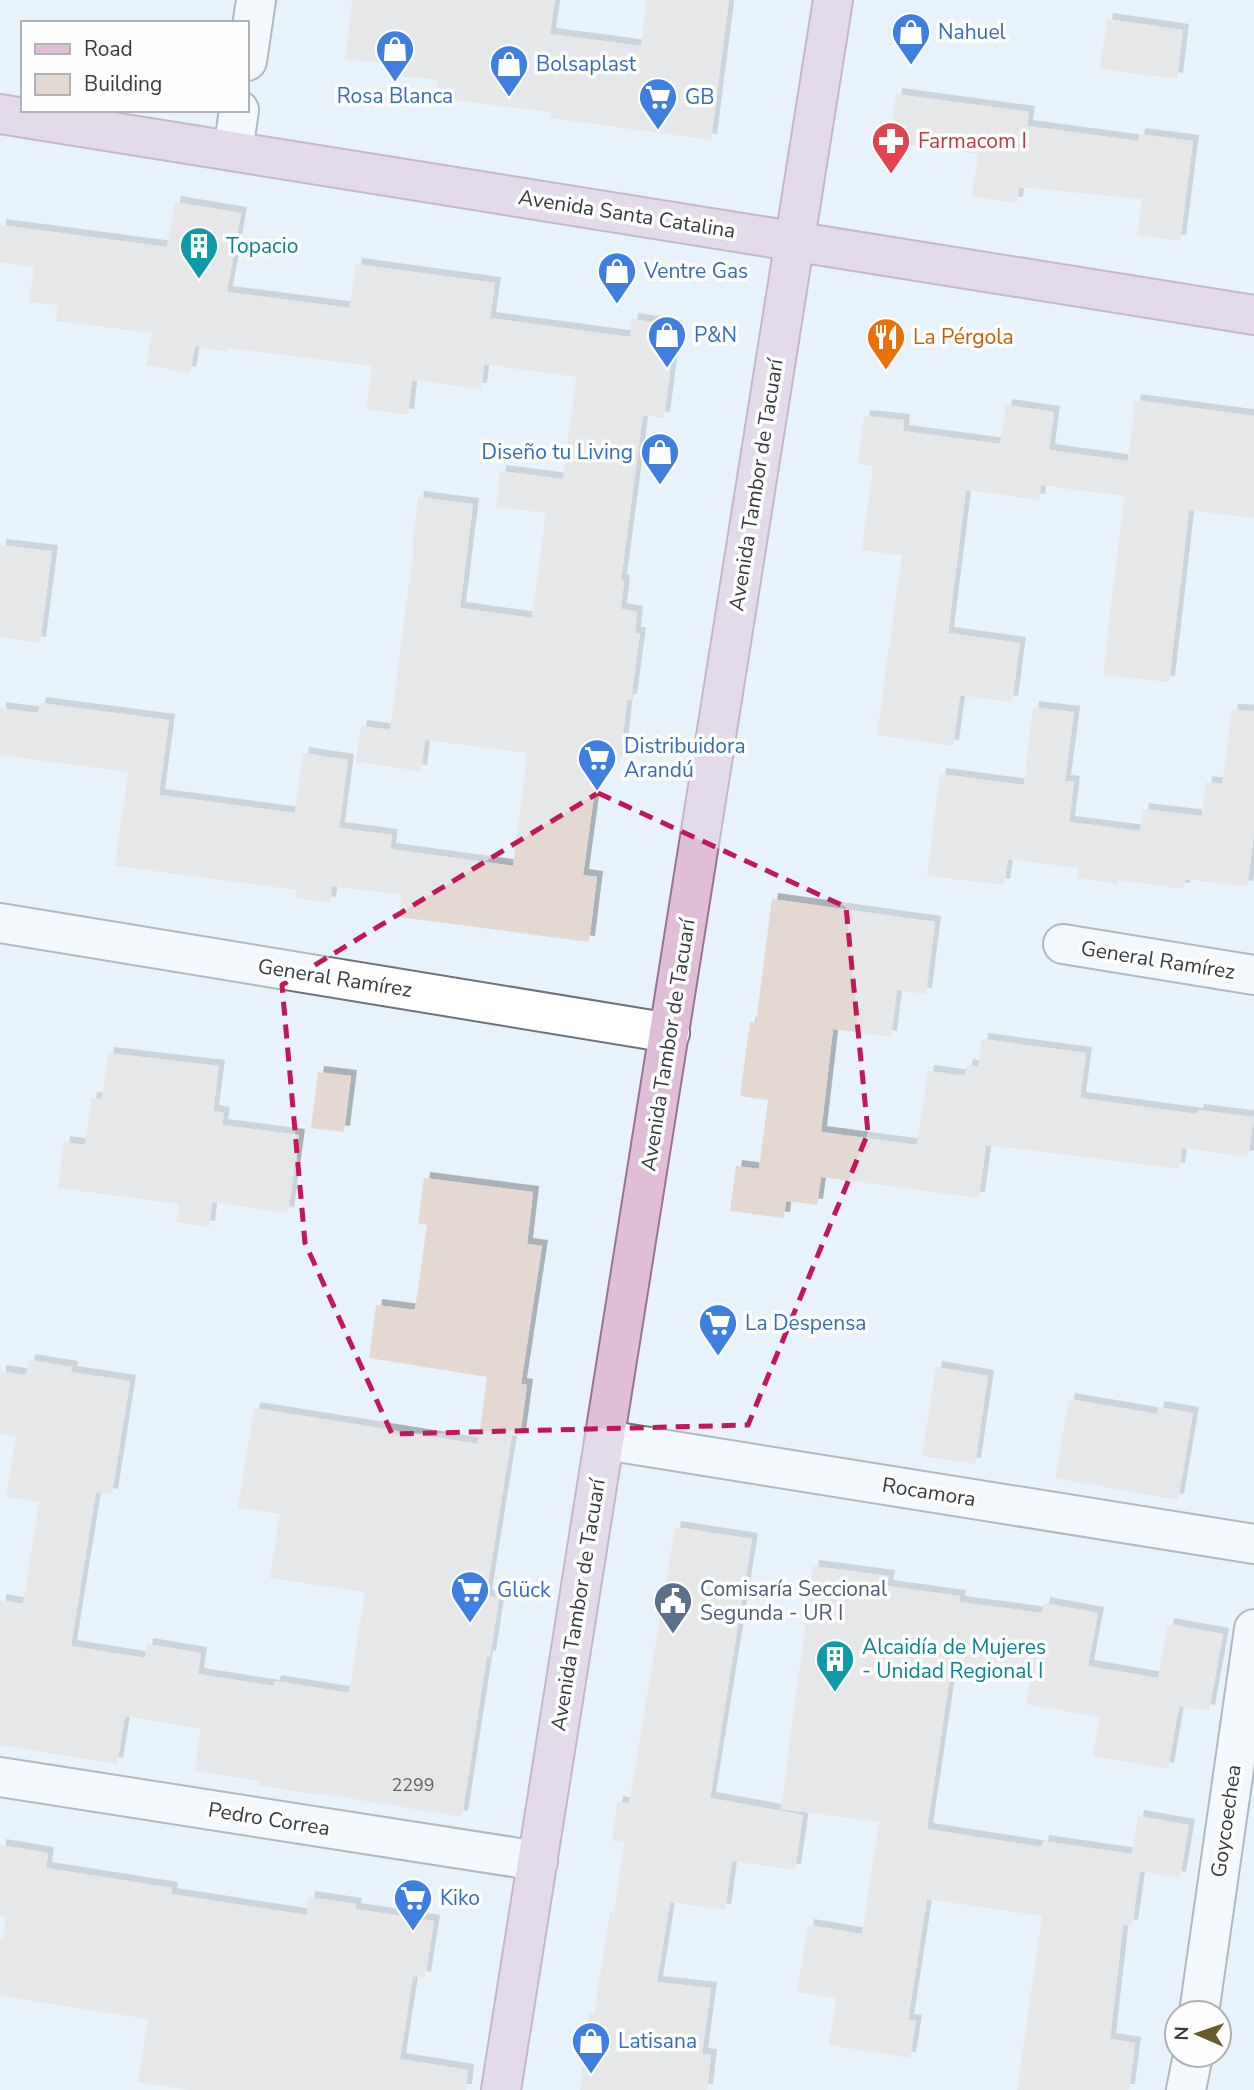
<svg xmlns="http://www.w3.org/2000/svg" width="1254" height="2090" font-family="'Nunito Sans',sans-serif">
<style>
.building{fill:#e4d9d2;filter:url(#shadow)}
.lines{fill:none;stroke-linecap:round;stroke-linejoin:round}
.minor-casing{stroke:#6b747a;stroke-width:42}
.primary-casing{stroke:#997492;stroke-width:42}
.minor{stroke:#fff;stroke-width:38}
.primary{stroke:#e1bed8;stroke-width:38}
.marked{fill:none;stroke:#c2185b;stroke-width:5;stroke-dasharray:14 9;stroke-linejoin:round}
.labels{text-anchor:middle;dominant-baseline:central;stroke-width:7;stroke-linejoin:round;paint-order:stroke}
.number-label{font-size:18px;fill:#646464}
.shop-label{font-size:21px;fill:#366cbe;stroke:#fefefe;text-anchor:start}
.health-label{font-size:21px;fill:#be3a42;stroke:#fefefe;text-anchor:start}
.street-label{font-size:21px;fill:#393d40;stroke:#fefefe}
.culture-label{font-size:21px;fill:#0d838f;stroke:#fefefe;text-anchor:start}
.food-label{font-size:21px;fill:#c56008;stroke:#fefefe;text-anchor:start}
.service-label{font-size:21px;fill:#4e5e75;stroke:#fefefe;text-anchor:start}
</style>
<defs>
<filter id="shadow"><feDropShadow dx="6" dy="-6" stdDeviation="0" flood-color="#0004"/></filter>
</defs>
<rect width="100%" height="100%" fill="#e8f2fa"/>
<path class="building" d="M352 0H555L550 34 641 46 647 0H729L711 140 551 118V112L435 98 437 80 401 76 402 66 345 59Z
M1107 19 1183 30 1177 79 1100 69Z
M896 94 1029 112 1027 126 1138 141 1139 134 1193 141 1180 241 1137 235 1142 199 1019 187 1017 203 972 197 978 154 890 142Z
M175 202 241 213 227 292 350 308 356 264 495 283 490 318 630 337 632 319 676 326 664 418 643 415 621 580 624 581 621 609 637 612 635 633H640L631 700H627L620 762 599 759 583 875 597 877 589 942 399 917 402 895 332 886 330 903 296 898 297 890 115 866 128 772 0 755V708L38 713 40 703 169 720 159 795 295 813 303 753 348 760 339 828 392 835 390 849 513 866 527 753 425 740 421 771 356 762 361 726 390 730 414 546H412L418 497 473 504 460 608 532 618 546 513 496 507 500 471 563 479 576 377 484 364 481 389 412 380 408 415 366 409 372 366 228 348V352L195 346 190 373 146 365 152 333 56 321 58 305 29 302 34 267 0 262V225L167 247Z
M1135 400 1254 416V518L1189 510 1169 682 1103 675 1124 496 1041 485 1039 500 966 490 948 633 1020 643 1012 702 960 695 953 746 877 735 902 555 862 550 873 466 858 464 864 416 904 420 903 431 1000 444 1006 405 1054 412 1049 450 1128 461Z
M0 545 52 551 40 643 0 637Z
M1033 707 1074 712 1065 781 1074 782 1069 822 1140 831 1143 809 1202 816 1206 782 1222 784 1232 710 1254 711V833L1247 887 1185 879 1184 889 1118 880V884L1077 878 1078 868 1008 859 1004 885 927 876 940 774 1024 785Z
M772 899 935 922 926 994 897 990 891 1037 833 1029 821 1132 917 1145 928 1071 965 1076 967 1065 978 1067 982 1039 1086 1053 1080 1098 1197 1114 1198 1110 1254 1117 1248 1157 1182 1148 1179 1169 986 1145 979 1198 821 1177 817 1205 786 1201 784 1218 730 1211 736 1166 759 1169 768 1100 740 1096 750 1022 756 1023Z
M108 1053 219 1066 213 1111 224 1113 222 1125 299 1135 288 1213 212 1202 209 1227 176 1222 179 1204 58 1188 64 1142 85 1145 91 1098 102 1099Z
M318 1072 351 1076 344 1132 311 1128Z
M424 1178 533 1192 527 1244 542 1246 521 1384 527 1385 520 1436 512 1435 486 1596 499 1598 490 1657 487 1656 462 1817 318 1793V1795L258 1785 259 1781 195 1771 201 1729 125 1716 117 1764 0 1745V1600L23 1604 39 1502 6 1497 16 1436 0 1434V1371L26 1375 29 1360 72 1367 71 1372 130 1381 112 1495 96 1492 71 1646 145 1658 147 1644 201 1653 198 1674 274 1686 275 1681 349 1693 365 1592 270 1578 280 1514 238 1508 254 1408 478 1444 487 1377 369 1358 376 1305 415 1310 427 1225 418 1224Z
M936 1367 988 1376 975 1464 922 1456Z
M1069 1399 1157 1414 1158 1407 1193 1413 1178 1500 1055 1478Z
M675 1527 752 1539 710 1798 803 1815 795 1870 732 1861 725 1910 670 1902 657 1982 711 1988 702 2054 711 2055 707 2090H580L589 2013 594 2014 610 1912 614 1913 624 1842 612 1841 617 1802 629 1804Z
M813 1566 889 1576 887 1586 960 1596 959 1602 1042 1613 1044 1603 1098 1613 1088 1666 1158 1678 1168 1624 1223 1634 1209 1711 1179 1706 1168 1769 1093 1756 1099 1717 1026 1704 1030 1681 951 1670 927 1829 1042 1847 1043 1841 1132 1854 1138 1816 1189 1825 1180 1878 1140 1871 1132 1926 1123 1925 1110 2039 1135 2043 1129 2090H1017L1042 1916 927 1899 908 2020 916 2021 910 2058 829 2045 836 1998 797 1992 808 1925 862 1934 879 1822 781 1809Z
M0 1845 48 1853 46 1868 172 1888 171 1894 307 1915 309 1897 356 1904 355 1909 434 1921 425 1978 413 1976 400 2059 468 2070 466 2090H190L138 2082 148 2019 0 1996V1938H3L6 1917 0 1916Z"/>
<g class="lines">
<g class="minor-casing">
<path id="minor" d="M247 61 256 0
M233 151 239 110
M0 923 670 1033
M1063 944 1254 975
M605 1440 1254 1544
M0 1777 538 1861
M1199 2013 1254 1629
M1186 2090 1193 2055"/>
</g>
<g class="primary-casing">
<path id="primary" d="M0 114 1254 315
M501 2090 833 0"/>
</g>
<use href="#minor" class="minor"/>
<use href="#primary" class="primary"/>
</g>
<path d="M0 0H1254V2090H0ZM598 793 846 907 868 1133 748 1425 392 1434 305 1243 282 985Z" fill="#e8f2fa" fill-opacity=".55" fill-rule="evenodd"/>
<path class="marked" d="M598 793 846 907 868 1133 748 1425 392 1434 305 1243 282 985Z"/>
<defs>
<g id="shop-pin" transform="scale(2.0125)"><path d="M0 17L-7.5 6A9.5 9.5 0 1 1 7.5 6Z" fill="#3f7fe0" stroke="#fefefe"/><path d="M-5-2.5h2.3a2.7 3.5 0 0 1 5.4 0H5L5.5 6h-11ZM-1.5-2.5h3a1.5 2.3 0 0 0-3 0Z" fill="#fff"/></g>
<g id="supermarket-pin" transform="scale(2.0125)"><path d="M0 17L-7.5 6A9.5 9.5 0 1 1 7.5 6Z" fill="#3f7fe0" stroke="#fefefe"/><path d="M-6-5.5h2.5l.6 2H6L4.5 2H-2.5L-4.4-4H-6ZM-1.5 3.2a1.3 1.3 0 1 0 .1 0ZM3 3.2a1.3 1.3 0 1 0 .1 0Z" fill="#fff"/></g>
<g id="pharmacy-pin" transform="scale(2.0125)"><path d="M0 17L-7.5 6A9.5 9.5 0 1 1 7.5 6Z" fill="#e0444e" stroke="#fefefe"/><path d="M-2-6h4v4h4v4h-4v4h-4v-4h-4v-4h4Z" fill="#fff"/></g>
<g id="building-pin" transform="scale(2.0125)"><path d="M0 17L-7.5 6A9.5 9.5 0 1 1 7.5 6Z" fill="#0f9aa8" stroke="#fefefe"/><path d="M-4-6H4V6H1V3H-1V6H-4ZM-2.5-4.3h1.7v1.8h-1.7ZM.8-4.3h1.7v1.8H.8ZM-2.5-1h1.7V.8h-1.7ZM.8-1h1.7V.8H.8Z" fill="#fff"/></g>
<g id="restaurant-pin" transform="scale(2.0125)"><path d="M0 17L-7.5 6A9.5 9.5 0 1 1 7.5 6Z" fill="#e8710a" stroke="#fefefe"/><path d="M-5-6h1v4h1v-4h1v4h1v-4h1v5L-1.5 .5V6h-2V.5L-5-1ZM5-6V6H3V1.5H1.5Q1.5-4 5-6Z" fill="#fff"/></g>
<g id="civic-pin" transform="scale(2.0125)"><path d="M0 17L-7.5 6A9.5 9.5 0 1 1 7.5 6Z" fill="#5c6f8a" stroke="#fefefe"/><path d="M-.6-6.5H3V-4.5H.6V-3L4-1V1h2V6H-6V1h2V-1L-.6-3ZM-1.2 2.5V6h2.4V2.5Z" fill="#fff"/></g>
</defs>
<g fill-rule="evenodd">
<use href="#shop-pin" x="911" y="32"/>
<use href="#shop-pin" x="395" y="49"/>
<use href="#shop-pin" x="509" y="64"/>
<use href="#supermarket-pin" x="658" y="97"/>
<use href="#pharmacy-pin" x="891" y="141"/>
<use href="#building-pin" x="199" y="246"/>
<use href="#shop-pin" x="617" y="271"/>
<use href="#shop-pin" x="667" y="335"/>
<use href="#restaurant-pin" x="886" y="337"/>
<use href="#shop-pin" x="660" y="452"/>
<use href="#supermarket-pin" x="597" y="758"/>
<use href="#supermarket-pin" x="718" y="1323"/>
<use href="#supermarket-pin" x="470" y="1590"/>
<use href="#civic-pin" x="673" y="1601"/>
<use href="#building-pin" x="835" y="1659"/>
<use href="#supermarket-pin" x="413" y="1898"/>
<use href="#shop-pin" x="591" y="2041"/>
</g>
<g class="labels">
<g class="number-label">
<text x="413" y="1785">2299</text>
</g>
<g class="shop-label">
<text x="938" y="32">Nahuel</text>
<text x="536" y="64">Bolsaplast</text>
<text x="395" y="96" text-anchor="middle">Rosa Blanca</text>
<text x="685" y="97">GB</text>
<text x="644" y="271">Ventre Gas</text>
<text x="694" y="335">P&amp;N</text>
<text x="633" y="452" text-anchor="end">Diseño tu Living</text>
<text x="624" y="746">Distribuidora<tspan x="624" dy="24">Arandú</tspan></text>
<text x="745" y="1323">La Despensa</text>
<text x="497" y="1590">Glück</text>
<text x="440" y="1898">Kiko</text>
<text x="618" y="2041">Latisana</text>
</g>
<g class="health-label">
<text x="918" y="141">Farmacom I</text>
</g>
<g class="street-label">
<text transform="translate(627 214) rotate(9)">Avenida Santa Catalina</text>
<text transform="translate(756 485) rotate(-81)">Avenida Tambor de Tacuarí</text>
<text transform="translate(1158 960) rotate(9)">General Ramírez</text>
<text transform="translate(335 978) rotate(9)">General Ramírez</text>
<text transform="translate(668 1045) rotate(-81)">Avenida Tambor de Tacuarí</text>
<text transform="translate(929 1492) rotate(9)">Rocamora</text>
<text transform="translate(578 1605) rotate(-81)">Avenida Tambor de Tacuarí</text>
<text transform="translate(269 1819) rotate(9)">Pedro Correa</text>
<text transform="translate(1226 1821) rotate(-82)">Goycoechea</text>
</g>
<g class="culture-label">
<text x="226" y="246">Topacio</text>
<text x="862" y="1647">Alcaidía de Mujeres<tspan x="862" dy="24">- Unidad Regional I</tspan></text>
</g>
<g class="food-label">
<text x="913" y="337">La Pérgola</text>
</g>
<g class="service-label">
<text x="700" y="1589">Comisaría Seccional<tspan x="700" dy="24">Segunda - UR I</tspan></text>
</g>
</g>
<rect x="21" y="21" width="228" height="91" fill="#fefefe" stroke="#afb1b2" stroke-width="2"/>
<rect x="35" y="44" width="35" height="10" fill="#e1bed8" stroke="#afb1b2" stroke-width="2"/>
<text x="84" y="56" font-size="21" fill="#393d40">Road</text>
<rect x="35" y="74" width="35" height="21" fill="#e4d9d2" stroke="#afb1b2" stroke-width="2"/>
<text x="84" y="91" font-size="21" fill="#393d40">Building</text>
<g transform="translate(1198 2034) rotate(272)"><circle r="33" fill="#fefefe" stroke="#afb1b2" stroke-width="2"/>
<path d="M0-5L12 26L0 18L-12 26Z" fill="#695c29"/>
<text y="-10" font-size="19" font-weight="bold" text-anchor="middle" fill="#393d40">N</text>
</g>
</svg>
